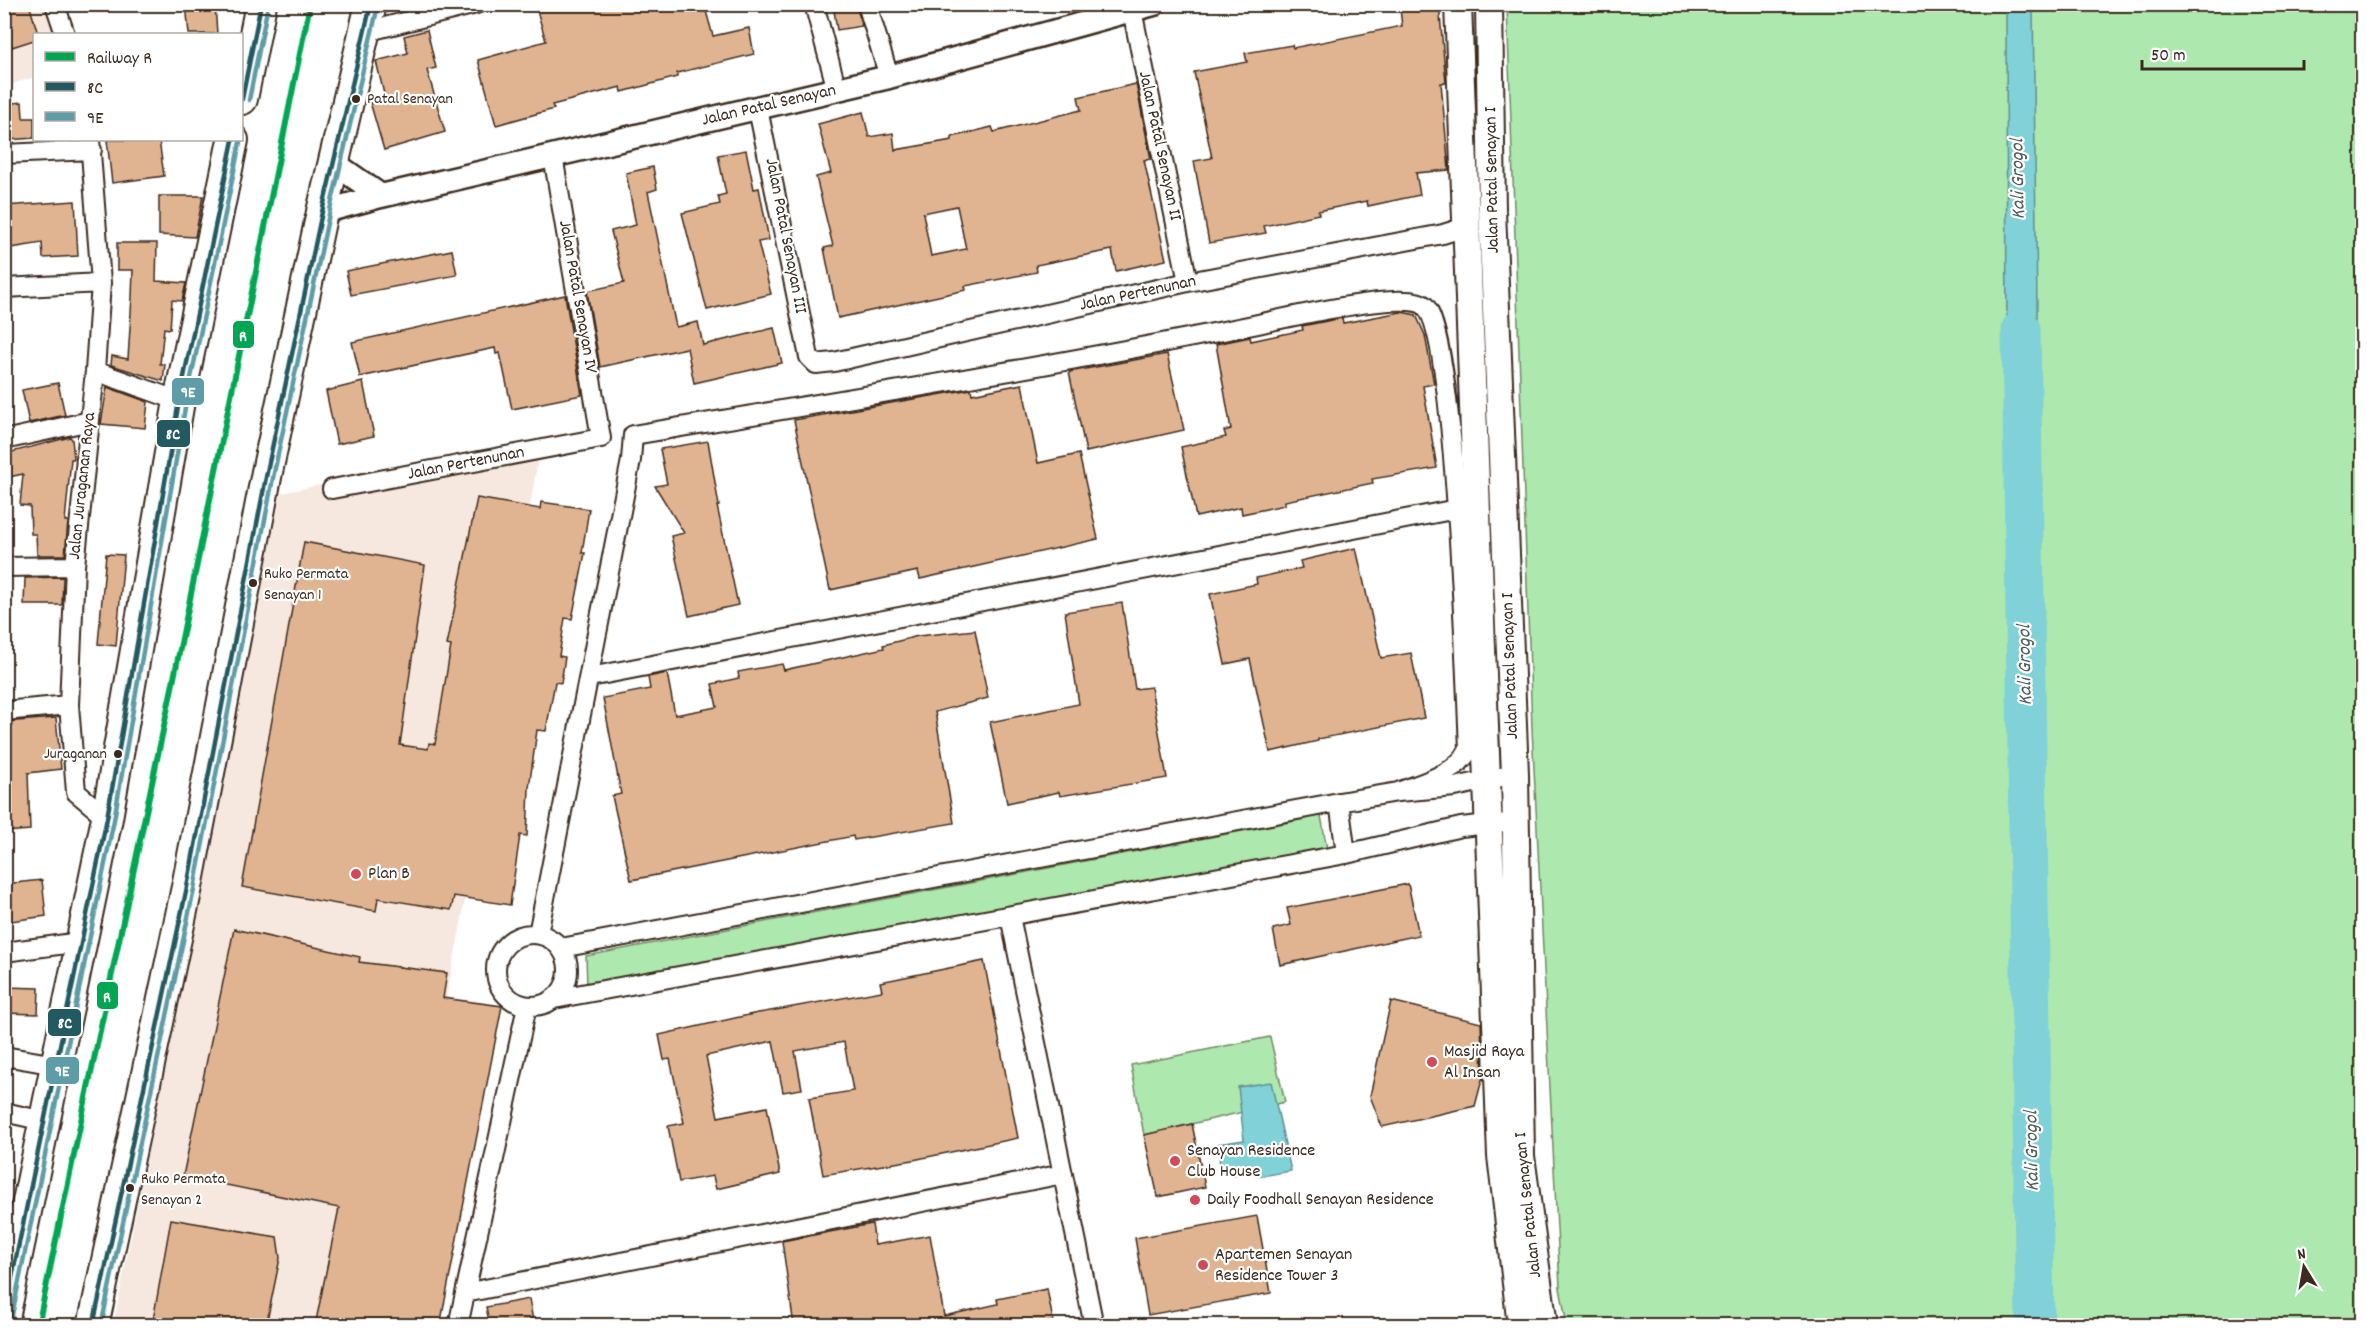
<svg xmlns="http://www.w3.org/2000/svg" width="2367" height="1330" font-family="Dekko,sans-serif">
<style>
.built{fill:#f6e8de}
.green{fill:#ade8ae;stroke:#748966;stroke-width:1.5}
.water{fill:#80d1d8;stroke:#648e8e;stroke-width:1.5}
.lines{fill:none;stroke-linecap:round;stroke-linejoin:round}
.river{stroke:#80d1d8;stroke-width:39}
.building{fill:#e1b491;stroke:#3b2a1e;stroke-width:1.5;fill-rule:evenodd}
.minor-casing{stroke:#3b2a1e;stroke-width:22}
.tertiary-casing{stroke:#3b2a1e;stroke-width:27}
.secondary-casing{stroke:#3b2a1e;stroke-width:30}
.trunk-casing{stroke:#3b2a1e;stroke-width:34}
.minor{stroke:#fff;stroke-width:18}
.tertiary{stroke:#fff;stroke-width:22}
.secondary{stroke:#fff;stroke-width:26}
.trunk{stroke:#fff;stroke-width:30}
.bus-1-casing{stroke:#fff;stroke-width:9}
.bus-2-casing{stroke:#fff;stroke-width:9}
.bus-1{stroke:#235a61;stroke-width:4.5}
.bus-2{stroke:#5e9ca7;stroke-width:4.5}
.rail-1-casing{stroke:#fff;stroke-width:10}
.rail-1{stroke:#00a651;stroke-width:6}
.bus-dot{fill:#3b2a1e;stroke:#fff;stroke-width:2}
.poi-dot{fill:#d1495b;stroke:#fff;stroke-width:2}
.labels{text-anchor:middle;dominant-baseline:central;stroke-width:4.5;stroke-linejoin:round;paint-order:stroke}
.bus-label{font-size:16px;fill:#3b2a1e;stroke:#fff;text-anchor:start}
.street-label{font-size:18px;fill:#3b2a1e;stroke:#fff}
.poi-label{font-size:18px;fill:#3b2a1e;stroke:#fff;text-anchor:start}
.water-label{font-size:20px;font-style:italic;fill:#505c56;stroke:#fff}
.line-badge{stroke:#fff;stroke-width:2}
.badge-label{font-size:16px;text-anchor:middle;font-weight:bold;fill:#fff}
</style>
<rect width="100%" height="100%" fill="#fff"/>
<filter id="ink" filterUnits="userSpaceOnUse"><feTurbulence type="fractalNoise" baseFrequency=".0167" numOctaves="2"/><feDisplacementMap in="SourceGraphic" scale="12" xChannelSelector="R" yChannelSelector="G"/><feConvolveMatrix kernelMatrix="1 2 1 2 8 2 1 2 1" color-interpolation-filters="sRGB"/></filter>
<g filter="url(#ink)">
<path class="built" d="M5 5H46L55 34H34V77L6 86Z
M541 440 461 924 381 1325 113 1326 281 493Z"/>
<path class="green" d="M1507 5H2362V1325H1567L1560 1288 1532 729Z
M1321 816 1327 849 587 987 586 956Z
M1270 1037 1285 1102 1144 1135 1131 1065Z"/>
<path class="water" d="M2006 5H2033L2038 383 2007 382Z
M1271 1082 1291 1171 1261 1176 1247 1172 1246 1164 1234 1176 1220 1166 1218 1144 1244 1140 1238 1087Z"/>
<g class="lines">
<path class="river" d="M2021 329 2035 1326"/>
</g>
<path class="building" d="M4 4H29L38 34H34V40L12 47 4 21Z
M186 4H215L217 34H189Z
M535 4H704L713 36 749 28 754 54 677 73V77L622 92 621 87 552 105 554 109 496 125 478 60 546 41Z
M833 4H856L862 26 837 30Z
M1439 4 1446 83H1441L1449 170 1416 173 1420 195 1368 206 1367 201 1318 211 1319 214 1264 226 1266 233 1209 243 1194 161 1212 158 1194 72 1247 62 1245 53 1292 45 1293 48 1402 26 1400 9Z
M427 30 436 68 427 70 445 132 384 150 370 102 385 98 376 61 408 53 404 36Z
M1136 84 1151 159 1144 160 1166 260 1116 271 1112 250 1036 265 1037 272 965 286 966 290 838 318 824 248 833 246 816 177 831 173 818 124 863 112 869 137 893 133 895 150 952 140V137L992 127 994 132 1081 110 1078 97ZM957 206 966 249 931 256 923 213Z
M22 102 23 118H34V138L7 140 4 104Z
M107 140H159L164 176 112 183Z
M746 150 754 189 759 188 769 240 758 242 771 294 707 310 682 213 720 204 718 196 726 194 718 155Z
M653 167 657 189 648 192 676 327 698 322 703 345 774 328 782 363 694 383 687 348 600 367 587 291 624 283 611 231 636 225 626 173Z
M159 196H203L195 237 159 235Z
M75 201 78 256 43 258 42 243 4 249V206Z
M117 243H157L156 281 186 283 182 301 172 300 170 329 164 328 160 364H165L163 381 111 365 112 356 128 359 132 297 133 270H117Z
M452 250 457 275 351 295 346 271Z
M565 295 582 395 512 409 500 353 496 354 495 348 360 377 352 342Z
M1401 312 1416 315 1425 335 1434 384 1423 386 1437 468 1372 479 1373 483 1285 501V505L1242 514 1241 507 1196 517 1181 447 1226 437 1224 431 1231 429 1216 344 1250 337 1251 341 1303 330 1302 326 1342 318 1343 323Z
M1167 354 1184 430 1086 452 1069 372Z
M363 382 374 436 337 444 326 391Z
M58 383 65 415 29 423 22 390Z
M1022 384 1038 463 1079 454 1098 539 920 579 918 571 830 590 794 420 971 389 972 394Z
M107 387 148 402 145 428 101 424Z
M70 437 72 439 74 459H71L65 521H68L65 555H37L36 534H31L30 506 20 505 23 474 4 478V454Z
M708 441 719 506H717L738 605 689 616 671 536 684 533 655 486 667 484 660 449Z
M477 498 540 509 541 502 589 509 582 553H585L572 619 565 618 559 656 565 657 561 683 555 682 546 731 537 730 529 788 527 836 520 835 510 905 454 896 451 910 378 898 376 911 242 887 304 542 425 565 400 745 428 749 429 743 435 744 451 646 447 645Z
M1356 548 1381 658 1411 653 1424 718 1318 739V741L1270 752 1250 659 1225 664 1210 594 1257 584 1256 578 1302 568 1300 561Z
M106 554 124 555 116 646 98 644Z
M63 577 62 605H24L25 578Z
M1122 603 1135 689 1151 687 1167 778 1060 796 1059 792 1007 803 990 722 1079 704 1065 612Z
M975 630 988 698 935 712 954 823 854 840 853 836 631 880 612 796 621 794 603 698 650 689 648 677 667 673 675 715 717 707 712 684 739 678 738 672 782 664 784 670 884 648 883 645 918 636Z
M56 718 61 769 28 773 30 830 4 832V722Z
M42 880 46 916 4 922V884Z
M1408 884 1419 935 1280 965 1273 929 1291 925 1287 908Z
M234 929 360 957 359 962 447 973 443 998 502 1006 440 1326H315L339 1208 183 1176Z
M984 961 1018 1138 913 1160 823 1175 809 1098 853 1091 844 1042 795 1051 802 1089 783 1092 773 1041 706 1056 718 1117 767 1107 780 1174 716 1189 713 1176 679 1182 668 1126 684 1123 670 1059 664 1060 659 1035 753 1014 882 991 880 982Z
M4 987 39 988 38 1014 4 1013Z
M1391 1001 1481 1023 1483 1076 1475 1106 1382 1127 1370 1096Z
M1192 1124 1205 1187 1158 1197 1144 1135Z
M1257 1216 1271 1293 1148 1315 1135 1238Z
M171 1219 277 1237 280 1258 266 1326H152Z
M872 1224 875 1245 930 1235 944 1316 998 1304 997 1299 1047 1289 1054 1326H900L899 1320 894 1319 858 1326H794L782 1241Z
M529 1299 534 1326H490L486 1307Z"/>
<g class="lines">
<g class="minor-casing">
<path id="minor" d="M55 4 65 34
M814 4 837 90
M867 4 889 77
M1132 10 1188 282
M365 32 476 4
M758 109 809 357 816 364 834 362 1188 282 1443 234 1465 227
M90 140 101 283 95 371 75 566 69 705 76 792 107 818
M4 154 92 150
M4 288 101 283
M95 371 179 401
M4 440 90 421
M332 489 601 438 553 156
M4 567 75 566
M590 677 1457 509
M4 711 69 705
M1339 802 1346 854
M1010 916 1094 1326
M496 970a36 36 0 1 1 72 0a36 36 0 1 1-72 0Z
M538 934 631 460 633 435C840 400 1047 367 1253 325 1281 319 1408 289 1425 306 1456 337 1466 686 1469 749 1458 774 1421 783 1398 792
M561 948 1339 802 1398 792 1455 787 1515 774
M4 952 81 942
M554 999 1346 854 1461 827 1499 823
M4 1056 56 1065
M4 1112 44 1121
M465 1293 1063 1174
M458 1326 527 1006"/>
</g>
<g class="tertiary-casing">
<path id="tertiary" d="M334 163 381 196
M322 212 381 196 889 77 1154 4"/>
</g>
<g class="secondary-casing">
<path id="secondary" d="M1458 4 1501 1156 1521 1326
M1489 4 1492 211 1515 774 1521 1156 1544 1326"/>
</g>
<g class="trunk-casing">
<path id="trunk" d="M242 99 261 4
M4 1318 107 818 179 401 233 140
M93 1326 187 887 267 472 322 212 371 4"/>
</g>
<use href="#minor" class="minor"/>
<use href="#tertiary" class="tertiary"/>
<use href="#secondary" class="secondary"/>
<use href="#trunk" class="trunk"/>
<g class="bus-1-casing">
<path id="bus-1" d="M242 99 261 4
M4 1316 107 818 179 401 233 140
M93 1326 187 887 267 472 322 212 371 4"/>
</g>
<g class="bus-2-casing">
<path id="bus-2" d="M249 100 268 5
M11 1320 114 820 186 402 240 142
M101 1326 194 889 274 473 329 214 378 6"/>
</g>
<use href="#bus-1" class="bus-1"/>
<use href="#bus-2" class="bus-2"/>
<g class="rail-1-casing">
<path id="rail-1" d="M38 1326 173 683 310 4"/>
</g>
<use href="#rail-1" class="rail-1"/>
</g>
</g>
<g class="bus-dot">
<circle cx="356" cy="99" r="5"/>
<circle cx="253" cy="583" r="5"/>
<circle cx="118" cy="754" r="5"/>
<circle cx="130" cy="1188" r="5"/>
</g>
<g class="poi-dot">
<circle cx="356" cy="874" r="6"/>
<circle cx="1432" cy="1062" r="6"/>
<circle cx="1175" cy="1161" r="6"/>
<circle cx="1195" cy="1200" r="6"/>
<circle cx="1203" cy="1265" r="6"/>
</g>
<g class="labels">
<g class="bus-label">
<text x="367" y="99">Patal Senayan</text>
<text x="264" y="574">Ruko Permata<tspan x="264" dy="21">Senayan 1</tspan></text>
<text x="107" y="754" text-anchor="end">Juraganan</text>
<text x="141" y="1179">Ruko Permata<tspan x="141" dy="21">Senayan 2</tspan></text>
</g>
<g class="street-label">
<text transform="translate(769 106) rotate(-13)">Jalan Patal Senayan</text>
<text transform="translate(1159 146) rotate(78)">Jalan Patal Senayan II</text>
<text transform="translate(1493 180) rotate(-91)">Jalan Patal Senayan I</text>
<text transform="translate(785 236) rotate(79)">Jalan Patal Senayan III</text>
<text transform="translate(1138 294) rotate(-12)">Jalan Pertenunan</text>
<text transform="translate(577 297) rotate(80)">Jalan Patal Senayan IV</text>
<text transform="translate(466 464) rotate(-11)">Jalan Pertenunan</text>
<text transform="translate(83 486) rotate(-84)">Jalan Juraganan Raya</text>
<text transform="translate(1511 666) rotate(-92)">Jalan Patal Senayan I</text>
<text transform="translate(1529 1205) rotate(-96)">Jalan Patal Senayan I</text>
</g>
<g class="poi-label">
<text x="368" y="874">Plan B</text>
<text x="1444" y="1052">Masjid Raya<tspan x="1444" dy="21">Al Insan</tspan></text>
<text x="1187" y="1151">Senayan Residence<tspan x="1187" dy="21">Club House</tspan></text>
<text x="1207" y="1200">Daily Foodhall Senayan Residence</text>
<text x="1215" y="1255">Apartemen Senayan<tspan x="1215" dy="21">Residence Tower 3</tspan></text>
</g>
<g class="water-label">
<text transform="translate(2019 179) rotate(-91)">Kali Grogol</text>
<text transform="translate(2026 665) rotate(-91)">Kali Grogol</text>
<text transform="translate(2033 1151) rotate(-91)">Kali Grogol</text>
</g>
</g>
<g class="line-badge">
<rect x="232" y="320" width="23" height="29" rx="6" fill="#00a651"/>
<rect x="171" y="377" width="34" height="29" rx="6" fill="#5e9ca7"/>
<rect x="156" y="419" width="35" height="29" rx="6" fill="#235a61"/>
<rect x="96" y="981" width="23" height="29" rx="6" fill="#00a651"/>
<rect x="47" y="1008" width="35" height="29" rx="6" fill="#235a61"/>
<rect x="45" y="1056" width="35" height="29" rx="6" fill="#5e9ca7"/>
</g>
<g class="badge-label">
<text x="243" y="341">R</text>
<text x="188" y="397">9E</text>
<text x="173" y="439">8C</text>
<text x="107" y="1002">R</text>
<text x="65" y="1028">8C</text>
<text x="62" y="1076">9E</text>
</g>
<rect width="2367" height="1330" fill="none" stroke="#fff" stroke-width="24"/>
<rect x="12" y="12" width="2343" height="1306" fill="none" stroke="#3b2a1e" stroke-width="2" filter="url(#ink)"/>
<rect x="33" y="33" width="210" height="108" fill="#ffffff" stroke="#b1aaa5" stroke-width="1.5"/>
<rect x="45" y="52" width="30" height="9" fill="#00a651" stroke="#b1aaa5" stroke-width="1.5"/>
<text x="87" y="63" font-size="18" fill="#3b2a1e">Railway R</text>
<rect x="45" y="82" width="30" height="9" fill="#235a61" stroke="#b1aaa5" stroke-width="1.5"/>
<text x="87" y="93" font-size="18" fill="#3b2a1e">8C</text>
<rect x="45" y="112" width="30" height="9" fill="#5e9ca7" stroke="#b1aaa5" stroke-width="1.5"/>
<text x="87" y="123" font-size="18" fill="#3b2a1e">9E</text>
<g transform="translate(2304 1267) rotate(349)" stroke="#ffffff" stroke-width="4.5" paint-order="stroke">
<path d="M0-4.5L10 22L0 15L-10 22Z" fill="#3b2a1e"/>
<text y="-9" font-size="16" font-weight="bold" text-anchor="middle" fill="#3b2a1e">N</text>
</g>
<path d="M2142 60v9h162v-9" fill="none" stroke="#3b2a1e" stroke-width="3"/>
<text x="2151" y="60" font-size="18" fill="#3b2a1e" stroke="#ffffff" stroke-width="4.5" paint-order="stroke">50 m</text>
</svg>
